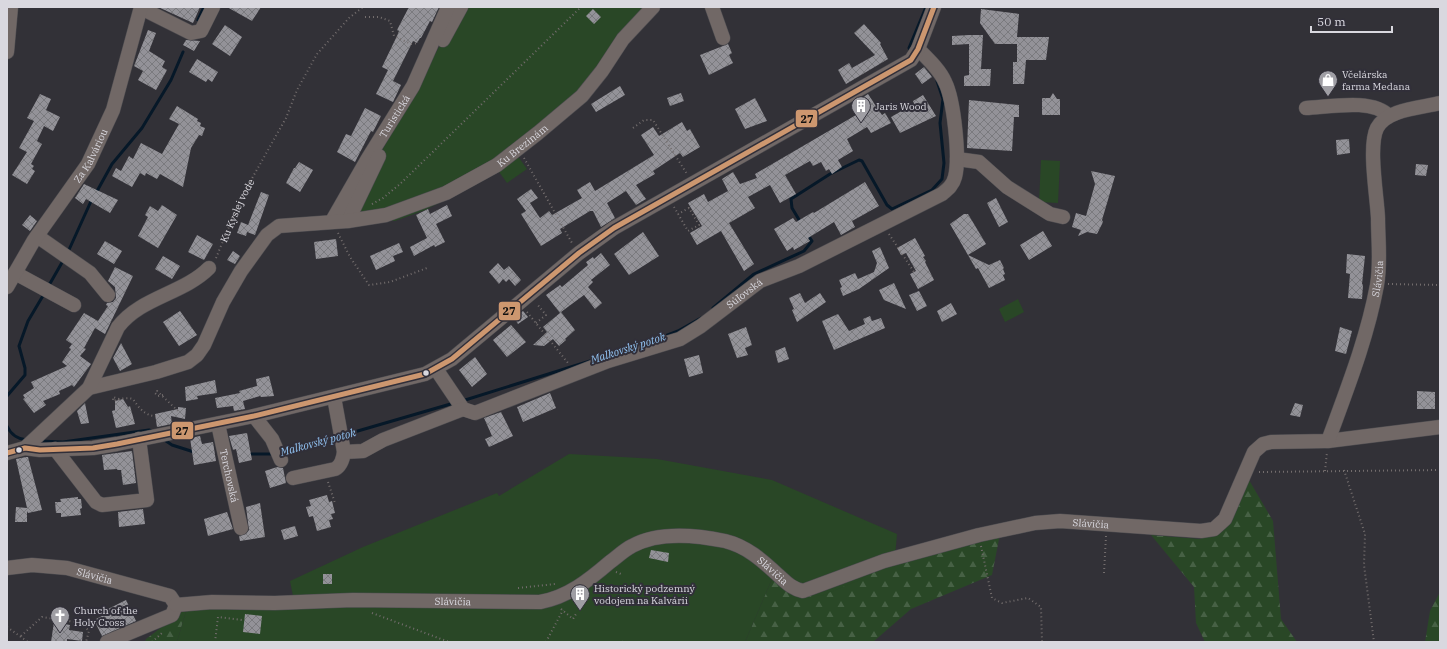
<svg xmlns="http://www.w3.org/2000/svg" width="1447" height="649" font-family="'IBM Plex Serif',serif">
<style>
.forest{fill:url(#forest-firs)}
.garden{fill:#294726}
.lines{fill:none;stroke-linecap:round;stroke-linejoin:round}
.stream{stroke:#061828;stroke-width:3}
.building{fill:url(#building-cross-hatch)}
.minor-casing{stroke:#4e4d51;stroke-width:15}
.path{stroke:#736d6d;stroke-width:2;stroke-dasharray:1 3;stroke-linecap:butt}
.minor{stroke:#716866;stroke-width:14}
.bus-1-casing{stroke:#312f39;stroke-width:8}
.bus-1{stroke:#cd976f;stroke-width:5}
.bus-dot{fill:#d9d8df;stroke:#312f39;stroke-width:1.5}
.labels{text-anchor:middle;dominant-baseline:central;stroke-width:4;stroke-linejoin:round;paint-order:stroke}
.poi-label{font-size:10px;fill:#d9d8df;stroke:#312f39;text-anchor:start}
.street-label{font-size:10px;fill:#d9d8df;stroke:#312f39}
.water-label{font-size:11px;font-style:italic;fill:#92c4f3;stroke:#312f39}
.line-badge{stroke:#312f39;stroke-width:1.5}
.pale-badge-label{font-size:11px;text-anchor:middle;font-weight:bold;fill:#111}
</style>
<defs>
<pattern id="forest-firs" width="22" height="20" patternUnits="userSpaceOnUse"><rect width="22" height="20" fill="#294726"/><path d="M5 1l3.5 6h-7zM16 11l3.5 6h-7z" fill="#476145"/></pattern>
<pattern id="building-cross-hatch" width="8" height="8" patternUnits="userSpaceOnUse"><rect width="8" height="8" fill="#939298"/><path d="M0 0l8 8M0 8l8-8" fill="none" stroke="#7a7a7e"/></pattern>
</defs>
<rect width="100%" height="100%" fill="#323137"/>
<path class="forest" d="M1237 478 1249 480 1273 521 1281 619 1297 642H1205L1196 623 1194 587 1151 535 1200 539 1217 527Z
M1001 529 992 575 911 609 873 642H745L775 572 895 557Z
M1440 592V642H1425L1430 611Z
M187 608 177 642H145L146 639Z"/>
<path class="garden" d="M461 7H654L606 74 499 164 462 192 425 210 395 221 354 216 363 185Z
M517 155 527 169 507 183 497 169Z
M1041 160 1060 161 1058 203 1039 202Z
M1018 299 1024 312 1005 322 999 309Z
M569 454 657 459 772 480 897 534 895 557 860 580 821 596 796 589 775 572 745 642H177L187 608 293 596 290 581 363 547 497 493 499 496Z"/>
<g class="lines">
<path class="stream" d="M198 20 204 7
M911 53 909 48 926 7
M96 193 112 164 142 128 171 80 183 52
M801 223 792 208 791 199 830 174 859 160 862 161 887 205 892 209 932 190 942 179 944 163 940 123 943 99 937 81
M68 252 92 199
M48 287 64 259
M713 308 754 274 804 251 812 241 808 235
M660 338 678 331 701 318
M7 396 25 375V368L19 346 28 321 44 294
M462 401 590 361
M7 426C11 435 17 439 27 440
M344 435 454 403
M163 439 172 445 194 452
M39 441 63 442 149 430 154 432
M283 452 337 437
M247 454H273"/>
</g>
<path class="building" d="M158 7H200L193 23Z
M227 7H261L252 21Z
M409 7H439L432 22 430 21 421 38H420L417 43 413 41 393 81 401 85 393 102 376 94 388 70 382 67 397 36 399 31 397 30Z
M593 9 601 17 594 24 586 16Z
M981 9 1019 14 1017 37H1049L1046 60H1026L1024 84H1013V62H1017V39V44H995L980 23Z
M864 24 881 43 880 44 888 59 846 84 838 70 849 63 852 68 875 55 854 33Z
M225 25 242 37 230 56 212 44Z
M148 30 156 33 149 51 165 61 162 67 167 70 156 90 138 80 143 71 134 66Z
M969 35H983L981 69H991L990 86H964V76L969 75V44L952 45V36Z
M186 40 200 41 194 51 183 45Z
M728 44 732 53 729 55 733 63 709 75 700 55Z
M197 59 218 72 212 82 208 79 206 82 189 72Z
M924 67 932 77 922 84 915 74Z
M620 86 625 95 596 112 591 104Z
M681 93 684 101 670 106 667 98Z
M1053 93 1057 99H1060V115H1042V98H1050Z
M40 94 51 99 46 110 60 117 53 131 44 126 37 141 42 144 31 164 34 166 32 169 35 171 27 184 12 175 27 152 19 148 34 121 27 118Z
M868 94 882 115 885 113 891 123 871 133 867 127 847 139 853 151 838 160 842 167 832 174 829 169 826 171 821 162 813 166 810 161 785 175 796 194 780 203 770 185 748 197 755 208 729 223 754 264 744 271 721 231 697 245 690 233 702 226 688 203 704 194 708 202 728 191 722 179 733 172 740 184 757 178 755 174 868 108 862 98Z
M923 95 936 116 900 133 891 117 914 104 913 101Z
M755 98 767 121 745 129 735 109Z
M969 100 1019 105V117H1014L1012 151 967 148Z
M177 106 198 119 197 121 201 123 200 126 205 128 202 136 199 135 191 148 183 187 160 174 157 179 146 173 145 176 140 173 132 187 112 176 116 168 121 171 129 156 133 159 141 143 162 154 179 124 169 119Z
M365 108 381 116 373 132 371 131 355 162 337 152 346 134 351 136Z
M682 122 687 131 690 129 700 147 683 157 680 153 653 171 655 174 636 185 646 199 636 205 626 191 607 203 615 218 601 227 593 211H590L560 229 562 233 541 246 521 214 526 211 517 199 531 189 538 198 530 203 540 218 549 211 552 215 582 198 577 190 590 182 595 191 654 155 641 135 653 127 659 136Z
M1349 139 1350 153 1337 155 1336 140Z
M299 162 313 170 300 192 286 183 294 168H295Z
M1416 164 1428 165 1426 176 1415 175Z
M1091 171 1115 176 1102 220 1103 222 1097 234 1087 232 1078 236 1081 230 1072 227 1076 213 1086 216 1095 184Z
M865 182 879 206 852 221 855 227 841 235 834 222 808 238 810 241 794 250 793 247 787 251 774 229 793 218 796 222 813 212 814 213Z
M84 184 118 200 110 213 86 199 83 204 75 198Z
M261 192 269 195 255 235 247 232 246 236 237 233 241 222 248 225Z
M996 198 1008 222 999 227 987 203Z
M162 205 177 215 158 248 138 236 148 217 145 215 150 206 158 211Z
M447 205 452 216 436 224 445 242 435 247 434 245 414 256 410 247 427 238 416 215 428 209 430 214Z
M964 214H968L986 244 968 255 989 265 1000 260 1004 268 1003 269 1005 274 1003 275 1005 280 989 288 978 268 976 269 950 224Z
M30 215 37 221 30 231 22 225Z
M1043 231 1052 246 1029 260 1020 245Z
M643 232 659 256 629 275 614 254Z
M197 235 213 244 204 260 188 252Z
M915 238 925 256 923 257 926 261 925 262 934 280 918 289 910 274 916 271 906 253 901 255 897 248Z
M336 239 338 256 316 259 314 242Z
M105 241 122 251 114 264 97 254Z
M399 243 403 252 393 256 395 261 376 270 370 256Z
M880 247 889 268 859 289 843 296 840 288 842 287 839 280 855 273 858 279 874 272 877 263 872 251Z
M233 251 240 256 235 264 227 260Z
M601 253 610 265 591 280 593 282 588 287 602 303 595 309 584 295 561 312 575 330 565 339 566 340 559 346 553 339 544 346 533 345 547 332 543 327 560 313 546 295 560 285 562 287 588 265 586 262 593 257 594 259Z
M1347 254 1365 256 1362 284 1363 285 1362 299 1348 298 1350 274 1346 273Z
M163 256 180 266 172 279 155 269Z
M498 263 504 270 509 266 521 280 515 286 509 279 506 282 503 279 499 284 489 272Z
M115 267 133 276 105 334 95 328 84 348 86 349 80 356 91 364 74 387 72 385 59 391 60 394 43 401 46 405 34 413 23 399 25 398 23 395 34 388 31 382 67 366 62 362 71 349 69 348 72 344 66 340 84 313 98 321 108 306 106 305 107 303 113 302 116 298 115 287 108 281Z
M894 283 906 309 884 300 879 290Z
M919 291 927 306 917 311 909 295Z
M800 293 805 303 820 293 826 302 797 322 792 310 794 309 789 298Z
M951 303 957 314 942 322 937 311Z
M180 311 197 335 179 346 163 322Z
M523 311 528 317 518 324 514 318Z
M838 314 849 331 865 324 863 319 870 316 872 321 881 318 885 328 834 350 822 321Z
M511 325 526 342 507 357 493 340Z
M746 327 752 345 745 348 748 355 737 358 728 334Z
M1340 327 1352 331 1346 354 1335 351Z
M121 343 132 364 120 371 113 358Z
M785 347 789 359 778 363 775 351Z
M699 355 703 373 689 377 684 359Z
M475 357 487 374 472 387 459 370Z
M269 376 274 396 261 397 260 396 243 401 245 409 234 411 233 406 217 408 215 398 240 393 239 391 257 386 256 379Z
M215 380 217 393 197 396 198 399 186 401 185 387Z
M1417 391 1435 392V409H1417Z
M550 393 556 408 523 422 517 407Z
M123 399 128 407 130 406 135 424 116 428 112 411 115 410V401Z
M85 403 89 423 81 424 77 411Z
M1295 403 1303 405 1300 417 1290 415Z
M178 407 186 408 185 419 171 416 172 424 157 427 155 414 178 409Z
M501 412 513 436 489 447 485 439 492 436 484 418Z
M247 433 252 460 239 463 236 449 233 450 229 436Z
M200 436 202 444 213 442 216 461 194 465 190 438Z
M132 451 136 483 123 485 121 470H117V469L104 470 102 455Z
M26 457H28L42 510 28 513 27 511V522H15L16 507 27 508 16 459Z
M277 467 283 468 286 483 270 488 265 471Z
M327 495 329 502 332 501 335 513 331 514 333 519 329 520 331 527 317 531 313 516 309 517 306 507 311 506 309 500Z
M78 497V499H81L82 508 80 509 81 515 61 517V513H56L55 502H61L60 499Z
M260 503 265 537 240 541 239 536 246 534 249 530 246 507Z
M143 509 145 524 119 527 118 512Z
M227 512 233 529 208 536 204 519Z
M295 526 298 536 284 540 281 530Z
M651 550 669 553 668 562 649 558Z
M323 574H332V584H323Z
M126 600 136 621 102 636 94 620 108 613 106 610Z
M245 614 262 616 260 634 243 632Z
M54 622 70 625 69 630 83 632 82 641 67 639V642H51Z"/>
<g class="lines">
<g class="minor-casing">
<g id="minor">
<path d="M712 7 723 38"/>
<path d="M141 8 191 33 201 31 213 7"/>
<path d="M443 40 461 7"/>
<path d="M7 52 11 7"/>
<path d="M1306 108C1329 107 1373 98 1389 116"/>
<path d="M957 159 979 162 1007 187 1050 214 1063 217"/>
<path id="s2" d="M332 221 367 160 413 86 448 7"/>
<path d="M348 221 379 156"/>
<path d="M37 236 90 273 108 295"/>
<path d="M15 273 74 305"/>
<path id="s3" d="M7 287 34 240 88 164 113 110 141 7"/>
<path id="s4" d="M436 369 463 409 475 413 608 361 680 339 701 326 760 281 799 266 942 194C948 189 953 185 955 177 960 158 954 100 945 82 940 70 928 59 918 49"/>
<path id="s5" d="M89 388 156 372 188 362 197 355 204 345 223 302 241 271 267 235 279 226 348 221 386 215 446 193 497 165 538 133 582 96 602 71 623 39 653 7"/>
<path d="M254 416 272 439 281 460"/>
<path id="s6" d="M218 424 241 528"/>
<path d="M1328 441 1440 427"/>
<path d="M25 448 89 388 118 327C141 297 183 294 209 268"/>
<path d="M55 449 96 502 102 505 147 500 139 439"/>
<path d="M344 452 363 451 383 440 463 409"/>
<path d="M7 453 25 448 40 450 93 448 117 444 254 416 425 374 452 359 579 253 614 228 911 60 918 49 934 7"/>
<path d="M293 478 335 469C341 466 343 459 344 452L334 397"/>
<path id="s7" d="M7 568 32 565 67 568 170 596 176 605 172 615 107 642"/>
<path id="s8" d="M176 605 212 602 275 603 353 600 540 602C568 597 589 580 610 562 617 557 624 550 632 546 659 531 696 535 725 541 746 546 762 560 778 575 786 582 792 589 803 591L884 561 979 535 1035 523 1060 521 1201 531 1214 529 1225 519 1254 452 1263 444 1271 442 1328 441C1347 389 1367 339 1377 285 1381 263 1378 240 1378 218 1377 196 1368 146 1377 128 1387 109 1421 108 1440 103"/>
</g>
</g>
<g class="path">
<path d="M365 17H379L390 21 394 36 411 44 419 43"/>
<path d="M633 128 644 120H653L687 174"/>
<path d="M524 158 572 243"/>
<path d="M372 204 383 198 400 184 581 7"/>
<path d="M674 207 688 231 699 225 689 208 678 214"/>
<path d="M338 233 350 257 369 285 390 282 427 268"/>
<path d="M889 234 914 272"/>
<path id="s1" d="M216 258 241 198 286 118 297 90 317 54 349 18 363 7"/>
<path d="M1388 284 1440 285"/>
<path d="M527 312 568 363"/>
<path d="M536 323 546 315 537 304"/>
<path d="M163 395 158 396 155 393 157 391 178 411"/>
<path d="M119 399 113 397V401C120 399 126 397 133 399 139 408 145 416 156 416"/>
<path d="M1344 470 1365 534 1364 565 1374 642"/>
<path d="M1325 471 1327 452"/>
<path d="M1259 472 1440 470"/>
<path d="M328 482 335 503"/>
<path d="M981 546 992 598 1002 603 1028 598 1041 607 1042 642"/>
<path d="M616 572 621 574"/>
<path d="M1104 573 1106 536"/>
<path d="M518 588 555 584"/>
<path d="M580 599V606"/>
<path d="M561 609 573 619 576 614"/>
<path d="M372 613 449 642"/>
<path d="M7 627 28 642"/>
<path d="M21 636 42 617 81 623 89 631 86 642"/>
<path d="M152 642 162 633"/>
<path d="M215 642 218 617 242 620"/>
<path d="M546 642 563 610"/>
<path d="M622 642 625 641"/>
</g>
<use href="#minor" class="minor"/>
<g class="bus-1-casing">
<path id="bus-1" d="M7 453 25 448 40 450 93 448 117 444 254 416 425 374 452 359 579 253 614 228 911 60 918 49 934 7"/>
</g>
<use href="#bus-1" class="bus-1"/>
</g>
<defs>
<g id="shop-pin" transform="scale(1)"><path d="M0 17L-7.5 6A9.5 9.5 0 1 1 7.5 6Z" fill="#9f9ea4" stroke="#312f39"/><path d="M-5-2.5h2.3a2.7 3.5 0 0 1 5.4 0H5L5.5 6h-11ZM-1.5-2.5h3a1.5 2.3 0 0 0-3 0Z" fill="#fff"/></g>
<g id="building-pin" transform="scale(1)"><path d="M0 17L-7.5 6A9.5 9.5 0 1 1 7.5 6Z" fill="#9f9ea4" stroke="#312f39"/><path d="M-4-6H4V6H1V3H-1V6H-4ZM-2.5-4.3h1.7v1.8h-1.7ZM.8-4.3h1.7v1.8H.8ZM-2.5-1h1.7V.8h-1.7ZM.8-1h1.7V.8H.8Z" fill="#fff"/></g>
<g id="church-pin" transform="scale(1)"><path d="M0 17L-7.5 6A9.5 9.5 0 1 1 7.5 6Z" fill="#9f9ea4" stroke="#312f39"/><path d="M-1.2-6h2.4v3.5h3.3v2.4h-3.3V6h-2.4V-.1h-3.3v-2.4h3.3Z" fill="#fff"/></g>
</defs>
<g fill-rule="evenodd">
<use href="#shop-pin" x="1328" y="80"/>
<use href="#building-pin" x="861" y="106"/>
<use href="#building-pin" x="580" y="594"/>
<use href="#church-pin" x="60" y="616"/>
</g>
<g class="bus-dot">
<circle cx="426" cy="373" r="3.5"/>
<circle cx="19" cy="450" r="3.5"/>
</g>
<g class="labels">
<g class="poi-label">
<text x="1342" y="74">Včelárska<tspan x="1342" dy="12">farma Medana</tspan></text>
<text x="875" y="106">Jaris Wood</text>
<text x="594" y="588">Historický podzemný<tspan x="594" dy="12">vodojem na Kalvárii</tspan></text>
<text x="74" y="610">Church of the<tspan x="74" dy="12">Holy Cross</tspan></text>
</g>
<g class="street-label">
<text stroke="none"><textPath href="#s2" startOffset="122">Turistická</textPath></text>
<text stroke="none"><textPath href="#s5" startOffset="530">Ku Brezinám</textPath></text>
<text stroke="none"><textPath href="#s3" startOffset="156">Za Kalváriou</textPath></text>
<text stroke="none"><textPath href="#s1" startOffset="52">Ku Kyslej vode</textPath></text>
<text stroke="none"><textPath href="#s8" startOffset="1419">Slávičia</textPath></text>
<text stroke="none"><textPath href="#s4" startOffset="358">Súľovská</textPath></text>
<text stroke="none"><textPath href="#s6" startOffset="53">Terchovská</textPath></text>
<text stroke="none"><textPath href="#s8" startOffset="960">Slávičia</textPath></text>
<text stroke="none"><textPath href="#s8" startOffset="625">Slávičia</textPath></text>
<text stroke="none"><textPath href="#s7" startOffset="89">Slávičia</textPath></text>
<text stroke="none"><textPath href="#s8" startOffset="277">Slávičia</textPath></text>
</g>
<g class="water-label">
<text transform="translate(628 348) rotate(-18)">Malkovský potok</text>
<text transform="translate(318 442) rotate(-15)">Malkovský potok</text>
</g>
</g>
<g class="line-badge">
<rect x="795" y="109" width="23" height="19" rx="4" fill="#cd976f"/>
<rect x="498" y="301" width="23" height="20" rx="4" fill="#cd976f"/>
<rect x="171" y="421" width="23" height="19" rx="4" fill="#cd976f"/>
</g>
<g class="pale-badge-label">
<text x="807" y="123">27</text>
<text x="509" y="315">27</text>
<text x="182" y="435">27</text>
</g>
<rect width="1447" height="649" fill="none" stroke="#d9d8df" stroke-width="16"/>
<path d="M1311 26v6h81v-6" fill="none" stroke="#d9d8df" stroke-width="2"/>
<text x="1317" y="26" font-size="12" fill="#d9d8df" stroke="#312f39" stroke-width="3" paint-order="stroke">50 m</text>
</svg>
